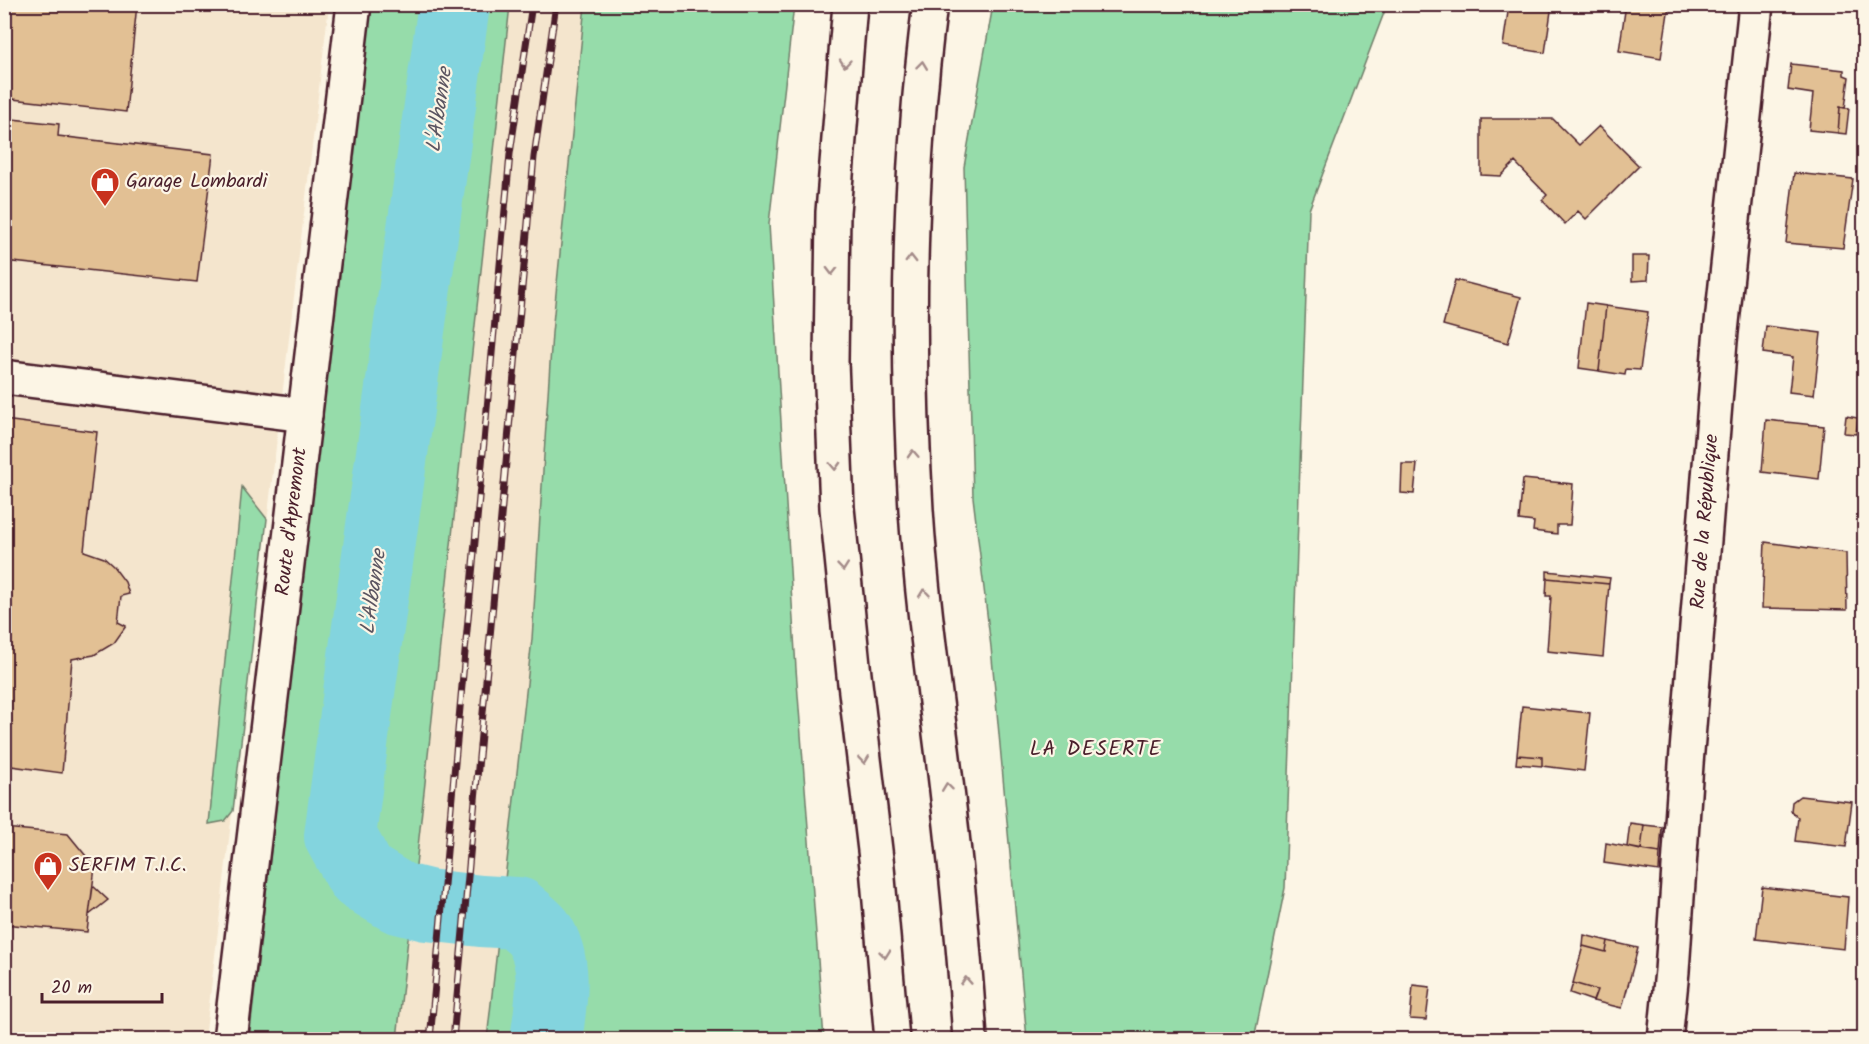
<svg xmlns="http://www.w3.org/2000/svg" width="1869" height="1044" font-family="Kalam,sans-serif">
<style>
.built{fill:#f4e5cd}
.green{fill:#96dcaa;stroke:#707e6a;stroke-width:1.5}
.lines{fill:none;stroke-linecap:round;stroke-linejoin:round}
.river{stroke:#83d4de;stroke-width:72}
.building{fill:#e2c094;stroke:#4a1f2b;stroke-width:1.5}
.street-casing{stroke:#4a1f2b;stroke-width:38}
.secondary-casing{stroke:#4a1f2b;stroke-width:38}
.highway-casing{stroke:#4a1f2b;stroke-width:38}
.street{stroke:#fcf5e5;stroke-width:33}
.secondary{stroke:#fcf5e5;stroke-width:33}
.highway{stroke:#fcf5e5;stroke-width:33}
.rail-casing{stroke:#4a1f2b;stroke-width:7}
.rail{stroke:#fcf5e5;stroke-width:4.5;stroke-dasharray:14;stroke-linecap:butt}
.oneway{stroke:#a38a88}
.labels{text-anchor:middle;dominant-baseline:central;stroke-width:4.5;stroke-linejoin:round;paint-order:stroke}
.poi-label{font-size:20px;fill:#4a1f2b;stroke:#fcf5e5;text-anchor:start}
.street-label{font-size:20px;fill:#4a1f2b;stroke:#fcf5e5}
.water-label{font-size:21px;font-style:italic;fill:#5b5561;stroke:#fcf5e5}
.neighbourhood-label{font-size:21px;letter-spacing:1.5px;fill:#4a1f2b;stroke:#fcf5e5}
</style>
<rect width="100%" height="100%" fill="#fcf5e5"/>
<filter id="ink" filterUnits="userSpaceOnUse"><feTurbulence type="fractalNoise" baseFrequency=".0167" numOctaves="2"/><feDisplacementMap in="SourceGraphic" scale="12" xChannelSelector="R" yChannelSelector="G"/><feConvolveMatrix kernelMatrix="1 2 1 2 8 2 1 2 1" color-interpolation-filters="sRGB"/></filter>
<g filter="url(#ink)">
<path class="built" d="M5 5H329L205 1039 5 1040Z
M510 5H585L552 333 532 639 487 1039 397 1040Z"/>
<path class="green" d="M371 5H510L397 1039 249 1040 343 222Z
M585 5H794L769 224 796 669 824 1039H487L532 639 552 333Z
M993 5H1387L1309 210 1285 888 1254 1039H1027L991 647 973 497 964 167Z
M242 487 267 519 233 811 225 821 209 824Z"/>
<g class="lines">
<path class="river" d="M454 4 354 729 340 836 362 876 399 898 427 905 481 911 517 913C523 919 532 925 538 932 559 963 551 1005 546 1040"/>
</g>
<path class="building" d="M4 4H137L126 112 4 98Z
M1504 4H1552L1545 53 1503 46 1509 5Z
M1608 4 1669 6 1661 58 1619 51 1625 11 1607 7Z
M1791 64 1844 70V75L1849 77 1845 108 1840 107 1838 133 1809 130 1813 94 1788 90Z
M1840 107 1849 108 1846 134 1838 133Z
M12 119 59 124 58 136 213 154 197 282 4 261V131L10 132Z
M1481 119H1553L1579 145 1599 126 1639 166 1586 219 1578 211 1565 224 1542 200 1547 195 1515 162 1501 176 1481 175Z
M1794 173 1853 179 1843 248 1786 243Z
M1632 256H1649L1648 280 1632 281Z
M1455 280 1521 297 1508 343 1443 325Z
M1586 303 1606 306 1599 371 1579 368Z
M1606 306 1648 312 1640 370 1626 369 1625 375 1599 371Z
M1766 326 1821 333 1814 395 1789 392 1793 357 1763 353Z
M1846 416 1858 418 1856 434 1844 433Z
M4 420 97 432 84 551 104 558 113 566 125 582 129 594 121 596 118 622 126 626 114 643 94 655 72 659 62 773 4 765Z
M1766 420 1824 426 1819 479 1762 472Z
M1402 464H1417L1414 494 1401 493Z
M1523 479 1573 484 1570 525H1557V534L1533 531 1534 522 1519 520Z
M1765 542 1846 553 1847 610 1762 608Z
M1547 571 1610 578 1609 584 1547 578Z
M1547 578 1609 584 1603 657 1547 651 1551 596H1546Z
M1522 706 1590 713 1584 771 1542 766V757L1517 755Z
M1517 755 1542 757V766L1516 764Z
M1800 796 1852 802 1846 847 1795 841 1798 818 1791 811 1792 802Z
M1630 823 1644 825 1641 850 1627 847Z
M1644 825 1662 827 1660 853 1641 850Z
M4 828 68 834 95 867 87 932 4 924Z
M1606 843 1660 853 1659 871 1604 863Z
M93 886 108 900 89 915Z
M1762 887 1848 897 1844 949 1756 939Z
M1584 935 1608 941 1606 952 1583 946Z
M1608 941 1638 948 1622 1008 1593 1001 1597 990 1573 983 1583 946 1606 952Z
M1573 983 1597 990 1593 1001 1570 993Z
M1413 985 1430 987 1426 1020 1410 1019Z"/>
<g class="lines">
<g class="street-casing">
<g id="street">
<path d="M4 377 305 415"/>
<path id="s1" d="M1665 1040 1672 971 1686 764 1720 341 1756 4"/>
</g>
</g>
<g class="secondary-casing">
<g id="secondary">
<path id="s2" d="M230 1040 354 4"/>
</g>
</g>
<g class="highway-casing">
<path id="highway" d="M850 4 833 212 831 362 837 508 854 675 877 867 892 1040
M930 4C908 172 906 341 916 510 921 589 932 670 942 749 954 845 964 942 970 1040"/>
</g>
<use href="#street" class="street"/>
<use href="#secondary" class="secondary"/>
<use href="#highway" class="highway"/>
<g class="rail-casing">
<path id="rail" d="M430 1040 510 154 532 4
M453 1040 534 157 556 4"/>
</g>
<use href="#rail" class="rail"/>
</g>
<defs><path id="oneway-chevron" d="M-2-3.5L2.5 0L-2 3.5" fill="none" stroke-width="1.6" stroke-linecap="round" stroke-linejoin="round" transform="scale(1.5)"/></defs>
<g class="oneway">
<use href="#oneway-chevron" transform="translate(845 63) rotate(95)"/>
<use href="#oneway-chevron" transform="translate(922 65) rotate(-83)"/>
<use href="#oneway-chevron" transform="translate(911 259) rotate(-90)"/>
<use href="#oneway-chevron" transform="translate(832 271) rotate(91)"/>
<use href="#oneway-chevron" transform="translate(913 454) rotate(-93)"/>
<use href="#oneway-chevron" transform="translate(835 466) rotate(88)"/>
<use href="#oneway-chevron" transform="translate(843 567) rotate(84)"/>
<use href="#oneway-chevron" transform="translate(924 593) rotate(-96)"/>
<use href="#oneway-chevron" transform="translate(864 760) rotate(83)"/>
<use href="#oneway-chevron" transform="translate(947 787) rotate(-97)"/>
<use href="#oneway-chevron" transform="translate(885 954) rotate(84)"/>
<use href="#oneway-chevron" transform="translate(966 981) rotate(-94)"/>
</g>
</g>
<defs>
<g id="shop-pin" transform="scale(1.5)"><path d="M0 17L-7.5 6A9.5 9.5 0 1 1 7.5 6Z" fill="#c8321e" stroke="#fcf5e5"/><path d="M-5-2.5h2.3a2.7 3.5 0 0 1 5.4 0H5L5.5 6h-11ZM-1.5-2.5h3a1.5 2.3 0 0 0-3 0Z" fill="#fff"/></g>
</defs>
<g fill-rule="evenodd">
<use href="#shop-pin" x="105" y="182"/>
<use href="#shop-pin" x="48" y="866"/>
</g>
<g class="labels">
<g class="poi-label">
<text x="126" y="182">Garage Lombardi</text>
<text x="69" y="866">SERFIM T.I.C.</text>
</g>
<g class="street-label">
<text stroke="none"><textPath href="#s2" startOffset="522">Route d'Apremont</textPath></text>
<text stroke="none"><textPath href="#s1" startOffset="520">Rue de la République</textPath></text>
</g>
<g class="water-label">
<text transform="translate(440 110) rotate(-82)">L'Albanne</text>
<text transform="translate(374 592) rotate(-82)">L'Albanne</text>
</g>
<g class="neighbourhood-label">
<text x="1096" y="749">LA DESERTE</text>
</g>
</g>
<rect width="1869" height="1044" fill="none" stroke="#fcf5e5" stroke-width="24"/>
<rect x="12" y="12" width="1845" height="1020" fill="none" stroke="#4a1f2b" stroke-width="2" filter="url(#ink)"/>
<path d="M42 993v9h120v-9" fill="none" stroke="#4a1f2b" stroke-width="3"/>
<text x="51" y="993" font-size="18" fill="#4a1f2b" stroke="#fcf5e5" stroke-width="4.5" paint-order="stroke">20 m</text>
</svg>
